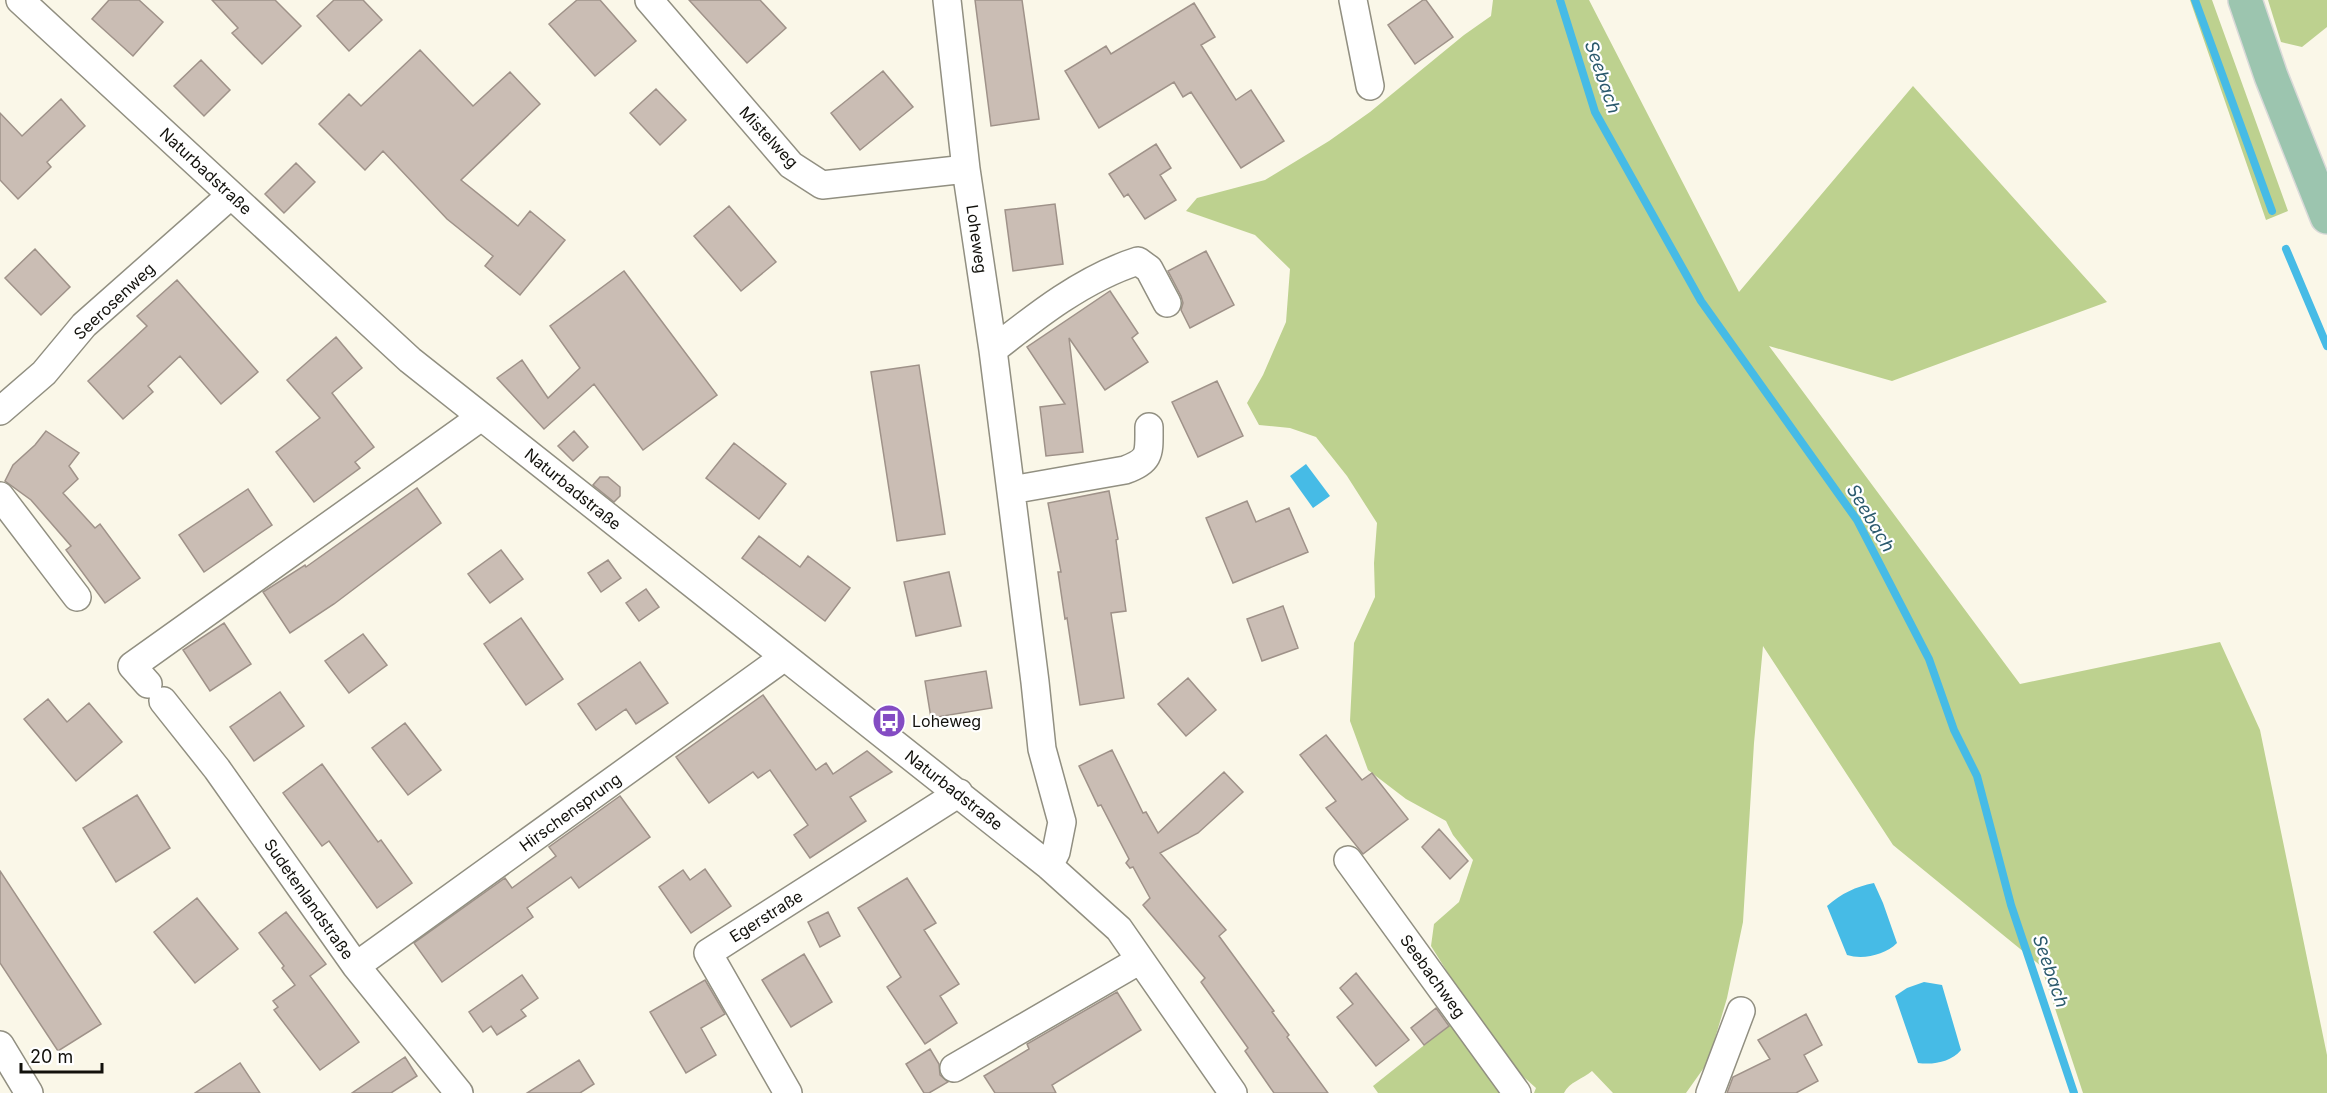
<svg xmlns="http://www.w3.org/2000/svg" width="2327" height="1093" font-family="Inter,sans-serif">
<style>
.green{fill:#bdd18f}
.water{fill:#46bbe6}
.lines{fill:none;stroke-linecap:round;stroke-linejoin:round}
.stream{stroke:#46bbe6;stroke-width:8}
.building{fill:#cabdb4;stroke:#9f9289;stroke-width:1.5}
.minor-casing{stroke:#918f81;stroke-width:30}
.major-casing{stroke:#d9d9d8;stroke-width:36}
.minor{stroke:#fff;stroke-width:27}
.major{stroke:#9cc5af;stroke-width:33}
.labels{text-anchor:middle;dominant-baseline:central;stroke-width:4.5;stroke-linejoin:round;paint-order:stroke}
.street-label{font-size:16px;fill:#12110c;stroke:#fff}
.poi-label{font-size:16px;fill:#12110c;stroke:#fff;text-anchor:start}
.water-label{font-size:18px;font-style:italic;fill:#2b5a6d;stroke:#fff}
</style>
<rect width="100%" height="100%" fill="#faf7e8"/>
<path class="green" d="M1493 0H1589L1739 292 1913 86 2107 302 1892 381 1769 346 2020 684 2220 642 2260 730 2327 1055V1093H2083L2041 966 1893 845 1763 646 1754 743 1743 922 1727 998 1708 1062 1686 1093H1613L1592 1071C1583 1079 1569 1082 1564 1093H1534L1536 1088 1507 1062 1485 1032 1431 946 1434 924 1459 902 1473 860 1453 835 1446 821 1406 799 1368 770 1350 721 1354 643 1375 597 1374 563 1377 523 1347 476 1316 437 1290 428 1259 425 1247 403 1263 375 1286 322 1290 269 1255 235 1186 211 1197 198 1265 180 1329 141 1370 112 1464 35 1491 16Z
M2190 0H2212L2288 211 2266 220Z
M2268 0H2327V27L2302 47 2281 42Z
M1452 1023 1504 1093H1378L1373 1086Z"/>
<path class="water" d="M1306 464 1330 496 1313 508 1290 476Z
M1874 883 1883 903 1897 943C1885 955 1863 960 1847 955L1827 906C1842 893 1855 887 1874 883Z
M1924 982 1942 985 1961 1050C1951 1062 1934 1065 1918 1063L1895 996 1907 988Z"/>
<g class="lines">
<path class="stream" d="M1560 0 1595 112 1701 301 1857 520 1929 659 1954 730 1977 776 2011 905 2074 1093
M2195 0 2272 211
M2286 249 2327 346"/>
</g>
<path class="building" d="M109 0H139L163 22 133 56 92 19Z
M212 0H275L301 26 262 64 232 33 238 28Z
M334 0H363L382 20 349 51 317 16Z
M577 0H600L636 41 595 76 549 24Z
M689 0H760L786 28 747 63Z
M975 0H1022L1039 119 991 126Z
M1423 0H1426L1453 37 1415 64 1388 25Z
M1194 3 1215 37 1201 45 1236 100 1251 90 1284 141 1241 168 1191 92 1183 97 1174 82 1099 128 1065 71 1106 46 1111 54Z
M420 50 473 106 510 72 540 104 461 180 518 226 530 211 565 240 520 295 485 266 493 256 447 219 383 151 365 170 319 124 349 94 361 106Z
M201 60 230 90 204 116 174 86Z
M883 71 913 107 860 150 831 113Z
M656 89 686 120 660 145 630 113Z
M61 99 85 126 47 162 51 167 18 199 0 180V113L22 136Z
M1156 144 1171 168 1160 175 1176 200 1145 219 1128 194 1124 197 1109 174Z
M296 163 315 182 284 213 265 194Z
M1055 204 1063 264 1013 271 1005 210Z
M729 206 776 262 741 291 694 236Z
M35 249 70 287 41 315 5 278Z
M1206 251 1234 305 1190 328 1181 310 1183 303 1181 296 1168 271Z
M624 271 717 395 643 450 594 384 544 429 497 378 522 360 548 398 580 368 550 326Z
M177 280 258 372 221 404 180 356 148 386 153 392 123 419 88 381 147 326 137 316Z
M1110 291 1138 333 1132 338 1148 362 1105 390 1069 338 1083 452 1046 456 1040 407 1065 404 1027 347Z
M336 337 362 368 332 393 374 447 355 462 360 468 314 502 276 452 320 418 287 380Z
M919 365 945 534 897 541 871 372Z
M1217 381 1243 436 1198 457 1172 402Z
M46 431 79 453 69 466 78 479 63 493 95 528 100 524 140 578 105 603 66 550 71 546 31 500 5 481 13 465 35 445Z
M574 431 588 447 573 461 558 446Z
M734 443 786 484 759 519 706 478Z
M600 477H608L620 487V496L614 502 593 485Z
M417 488 441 523 334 604 290 633 263 592 305 565 306 567Z
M248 489 272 525 204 572 179 535Z
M1109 491 1118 539 1116 540 1126 611 1111 613 1124 698 1080 705 1067 618 1065 619 1058 572H1061L1048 503Z
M1247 501 1256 522 1289 508 1308 552 1233 583 1206 518Z
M759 536 800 567 808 556 850 588 825 621 742 558Z
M501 550 523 579 490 603 468 574Z
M608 560 621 578 601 592 588 573Z
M949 572 961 626 916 636 904 582Z
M646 589 659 607 639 621 626 603Z
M1283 606 1298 648 1262 661 1247 619Z
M521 618 563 679 526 705 484 644Z
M224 623 251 664 210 691 183 650Z
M363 634 387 665 349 693 325 661Z
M640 662 668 703 636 724 626 709 596 730 578 704Z
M986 671 992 708 931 718 925 681Z
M1188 678 1216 710 1186 736 1158 704Z
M280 692 304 726 254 761 230 727Z
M763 695 816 770 826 763 833 774 867 751 892 772 850 797 866 821 810 858 794 835 808 825 770 770 758 778 753 772 709 803 676 757Z
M48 699 67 722 89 703 122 742 76 781 24 719Z
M405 723 441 770 408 795 372 748Z
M1326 735 1362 780 1372 773 1408 819 1363 854 1326 808 1336 801 1300 755Z
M1112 750 1143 813 1146 812 1158 833 1224 772 1243 792 1198 833 1160 853 1226 930 1219 936 1274 1011 1272 1012 1289 1035 1287 1037 1328 1093H1274L1245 1051 1248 1048 1201 982 1205 978 1143 905 1150 898 1133 867 1130 868 1126 863 1129 859 1101 805 1098 806 1079 766Z
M322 764 378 842 381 840 412 883 377 908 329 841 322 846 283 793Z
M137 795 170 848 116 882 83 828Z
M620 796 650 837 579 888 571 877 527 908 533 917 442 982 414 943 505 878 512 888 556 856 549 847Z
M1439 829 1468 861 1450 879 1422 847Z
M705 869 731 906 691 933 659 887 683 870 690 880Z
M0 871 101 1024 58 1051 0 963Z
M907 878 936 923 924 930 959 984 940 996 957 1023 925 1044 887 987 901 977 858 908Z
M197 898 238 949 195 983 154 932Z
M286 912 326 964 310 976 359 1042 320 1070 274 1010 278 1007 273 1001 295 985 282 968 284 966 259 933Z
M828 912 840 936 820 947 808 922Z
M804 954 832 1002 791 1027 762 980Z
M1356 973 1409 1040 1376 1066 1337 1017 1353 1004 1340 988Z
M522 975 538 998 521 1010 526 1016 497 1035 491 1026 483 1032 469 1012Z
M705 980 725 1014 701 1028 716 1055 686 1073 650 1012Z
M1117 992 1141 1030 1052 1085 1056 1093H995L984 1076 1029 1049 1027 1044Z
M1436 1008 1449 1026 1424 1045 1411 1028Z
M1806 1014 1822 1045 1804 1055 1818 1081 1796 1093H1727L1733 1077 1770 1059 1758 1040Z
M930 1049 939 1064 940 1075 948 1082 929 1093H924L906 1064Z
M405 1057 417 1076 391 1093H352Z
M579 1060 594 1084 580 1093H527Z
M240 1063 260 1093H195Z"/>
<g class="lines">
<g class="minor-casing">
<path id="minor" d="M20 0 410 360 1049 866 1119 929 1233 1093
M649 0 791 165 822 185 966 169
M947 0 966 169 993 350 1035 682 1042 749 1062 822 1056 852 1049 866
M1353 0 1370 86
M993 350C1036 316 1084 278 1138 261L1149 269 1167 303
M0 411 44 373 84 325 231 195
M1011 490 1125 470C1151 460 1149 454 1149 427
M0 496 77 597
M148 684 132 666 481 417
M163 701 217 769 356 966 459 1093
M1348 860 1517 1093
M356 966 783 658
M0 1045 29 1093
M954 1068 1140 960
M788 1093 708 953 959 793
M1710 1093 1741 1011"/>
</g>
<g class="major-casing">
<path id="major" d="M2245 0 2271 76 2327 217"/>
</g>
<use href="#minor" class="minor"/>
<use href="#major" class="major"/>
</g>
<defs>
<g id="bus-disc" transform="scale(1.725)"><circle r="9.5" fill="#844cc3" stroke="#fff"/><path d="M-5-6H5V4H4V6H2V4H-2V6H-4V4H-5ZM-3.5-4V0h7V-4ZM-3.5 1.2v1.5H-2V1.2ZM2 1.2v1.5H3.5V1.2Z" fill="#fff"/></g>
</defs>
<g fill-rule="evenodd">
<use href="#bus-disc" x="889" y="721"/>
</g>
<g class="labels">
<g class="street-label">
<text transform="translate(769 137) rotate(47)">Mistelweg</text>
<text transform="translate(206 171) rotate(43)">Naturbadstraße</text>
<text transform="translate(977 239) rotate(82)">Loheweg</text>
<text transform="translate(114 301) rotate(-43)">Seerosenweg</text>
<text transform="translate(573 489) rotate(39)">Naturbadstraße</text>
<text transform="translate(954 790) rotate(38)">Naturbadstraße</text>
<text transform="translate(570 812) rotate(-36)">Hirschensprung</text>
<text transform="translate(309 899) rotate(55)">Sudetenlandstraße</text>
<text transform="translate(766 916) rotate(-32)">Egerstraße</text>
<text transform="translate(1433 976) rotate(54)">Seebachweg</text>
</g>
<g class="poi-label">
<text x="912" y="721">Loheweg</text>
</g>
<g class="water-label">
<text transform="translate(1603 77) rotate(71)">Seebach</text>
<text transform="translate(1871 518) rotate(59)">Seebach</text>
<text transform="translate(2051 971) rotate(71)">Seebach</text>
</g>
</g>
<path d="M21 1063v9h81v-9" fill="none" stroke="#12110c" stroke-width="3"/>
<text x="30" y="1063" font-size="18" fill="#12110c" stroke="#ffffff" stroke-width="4.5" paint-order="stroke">20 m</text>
</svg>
